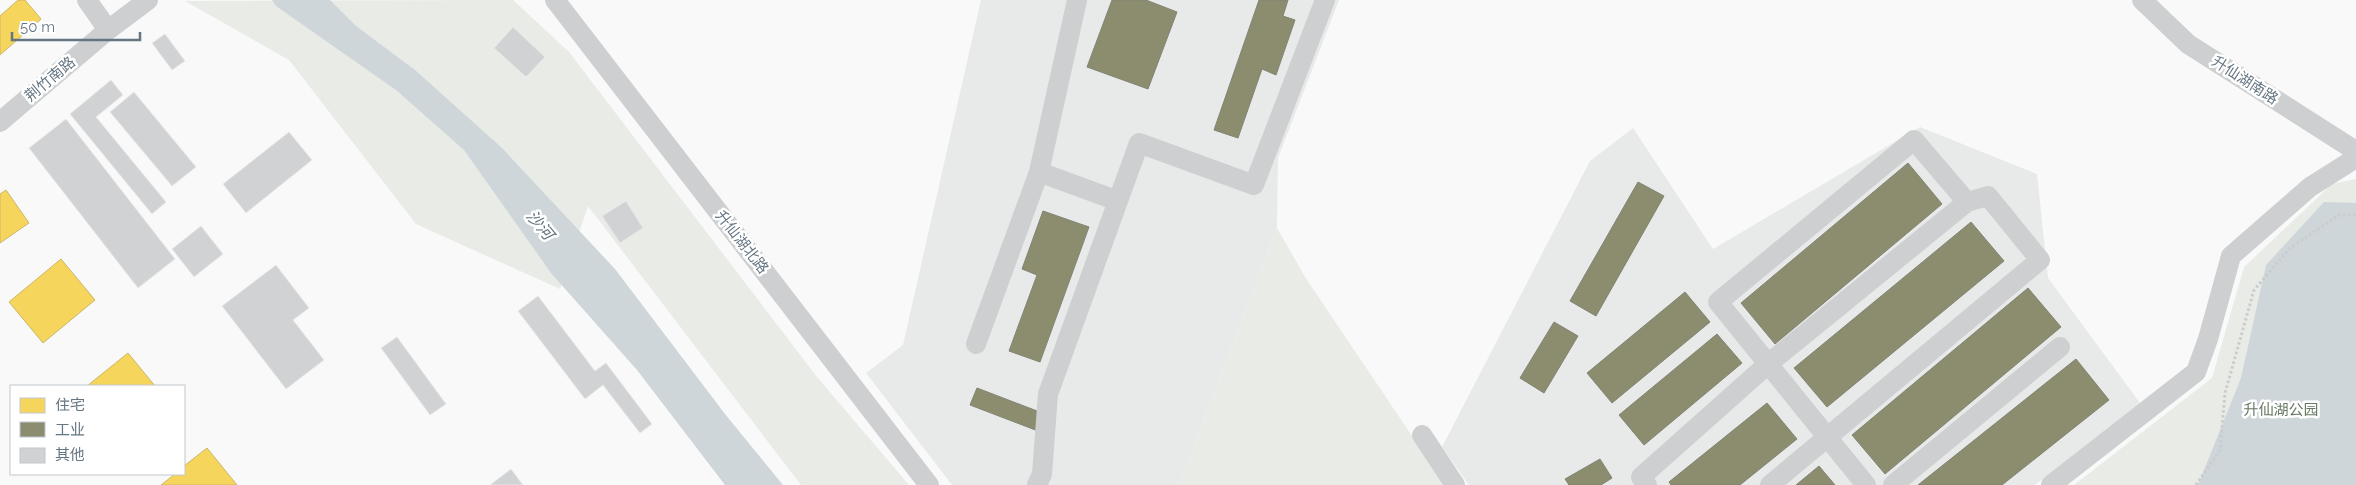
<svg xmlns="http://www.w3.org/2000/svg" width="2356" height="485" font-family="Raleway,'Noto Sans SC',sans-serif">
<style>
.built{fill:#e8e9e9}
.green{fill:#e8ebe6}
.water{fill:#ced6d9}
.homes{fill:#f6d55c;stroke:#cab868}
.industry{fill:#8c8c6e;stroke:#808574}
.building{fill:#d0d2d3;stroke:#e8e8e8}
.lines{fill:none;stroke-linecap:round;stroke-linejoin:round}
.path{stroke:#cbcccd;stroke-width:3;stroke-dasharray:2.5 2.5;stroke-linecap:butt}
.minor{stroke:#cecfd0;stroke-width:20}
.labels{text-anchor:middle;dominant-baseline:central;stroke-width:5;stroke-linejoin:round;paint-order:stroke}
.street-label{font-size:15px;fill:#657683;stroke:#fff}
.park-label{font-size:15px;fill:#687a64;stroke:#fff}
.water-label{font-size:16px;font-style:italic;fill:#60757c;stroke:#fff}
</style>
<rect width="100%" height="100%" fill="#f9f9f9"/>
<path class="built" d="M981 0H1339L1278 158 1277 228 1179 485H952L866 373 903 345Z
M1920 127 2037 174 2048 278 2140 403 2035 485H1469L1442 447 1590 161 1633 128 1713 249Z"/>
<path class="green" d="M513 0 569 52 817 377 909 485H801L588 206 560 289 416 224 289 60 185 1Z
M2356 179V485H2074L2212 378 2244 267 2332 184Z
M1277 228 1305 277 1445 485H1179Z"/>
<path class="water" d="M272 0H330L356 26 415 70 502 148 615 269 725 414 783 485H725L637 370 551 273 464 150 396 90 276 6Z
M2324 202 2356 203V485H2198L2241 378 2266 265Z"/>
<path class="homes" d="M18 0H25L41 19 0 55V16Z
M6 190 29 223 0 243V194Z
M61 259 95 300 43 343 9 302Z
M128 353 155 386H87Z
M207 448 237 485H161L175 474H184V466Z"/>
<path class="industry" d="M1112 0H1146L1177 12 1148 89 1087 67Z
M1259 0H1288L1283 16 1295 20 1276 75 1262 69 1238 138 1214 130Z
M1908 163 1942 204 1775 344 1741 303Z
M1638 182 1664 196 1596 316 1570 301Z
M1043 211 1089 227 1040 362 1009 351 1037 275 1022 269Z
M1971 222 2004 261 1827 407 1794 368Z
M2028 288 2061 327 1885 474 1852 435Z
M1685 292 1710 322 1612 403 1587 373Z
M1554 322 1578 336 1544 393 1520 378Z
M1717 334 1742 363 1644 445 1619 415Z
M2076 359 2109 400 2002 485H1918Z
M977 388 1045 414 1038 431 970 405Z
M1767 403 1797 439 1740 485H1671L1669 482Z
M1600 459 1612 478 1601 485H1569L1565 479Z
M1819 466 1835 485H1796Z"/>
<path class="building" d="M513 27 545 57 526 77 494 48Z
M165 34 185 61 172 70 152 43Z
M111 80 123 95 96 117 166 202 152 214 70 114Z
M134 92 196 167 172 186 110 112Z
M66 119 175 259 138 288 29 148Z
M289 132 312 160 246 213 223 184Z
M626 201 643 228 620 243 602 216Z
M201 226 223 254 194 277 172 249Z
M276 265 309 308 293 320 324 360 286 389 222 306Z
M538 296 595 371 606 363 652 424 640 433 603 385 585 399 518 311Z
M397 337 446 404 430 415 381 348Z
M511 469 523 485H490Z"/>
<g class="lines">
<path class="path" d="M2196 485 2220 450 2225 393 2254 290 2290 248 2339 215H2356"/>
<path class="minor" d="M87 0 108 30
M555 0 929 485
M2142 0 2188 44 2356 151
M0 122 108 30 148 0
M1039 172 1118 201
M976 344 1039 172 1077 0
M1422 435 1455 485
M1037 485 1042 474 1048 394 1139 143 1254 185 1325 0
M1647 485 1641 477 1768 364 1967 202 1914 140 1718 302C1767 363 1817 424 1866 485
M1770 485 2040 260 1988 196 1967 202
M1893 485 2060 347
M2051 485 2196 372 2208 339 2231 256 2310 187 2356 158"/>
</g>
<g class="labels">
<g class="street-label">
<text transform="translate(50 79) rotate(-40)">荆竹南路</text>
<text transform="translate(2245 80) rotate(33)">升仙湖南路</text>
<text transform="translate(742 242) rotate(52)">升仙湖北路</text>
</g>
<g class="park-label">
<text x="2281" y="410">升仙湖公园</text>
</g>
<g class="water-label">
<text transform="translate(540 225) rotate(50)">沙河</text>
</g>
</g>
<rect x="10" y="385" width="175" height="90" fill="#ffffff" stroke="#c1c8cd"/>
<rect x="20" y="398" width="25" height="15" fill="#f6d55c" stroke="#c1c8cd"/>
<text x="55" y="410" font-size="15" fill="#657683">住宅</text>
<rect x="20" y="422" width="25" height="15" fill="#8c8c6e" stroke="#c1c8cd"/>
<text x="55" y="435" font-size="15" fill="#657683">工业</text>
<rect x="20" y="448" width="25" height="15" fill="#d0d2d3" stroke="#c1c8cd"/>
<text x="55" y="460" font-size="15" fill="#657683">其他</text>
<path d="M12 32v8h128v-8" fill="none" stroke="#657683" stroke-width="2.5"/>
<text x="20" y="32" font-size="15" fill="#657683" stroke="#ffffff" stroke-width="4" paint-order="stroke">50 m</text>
</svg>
